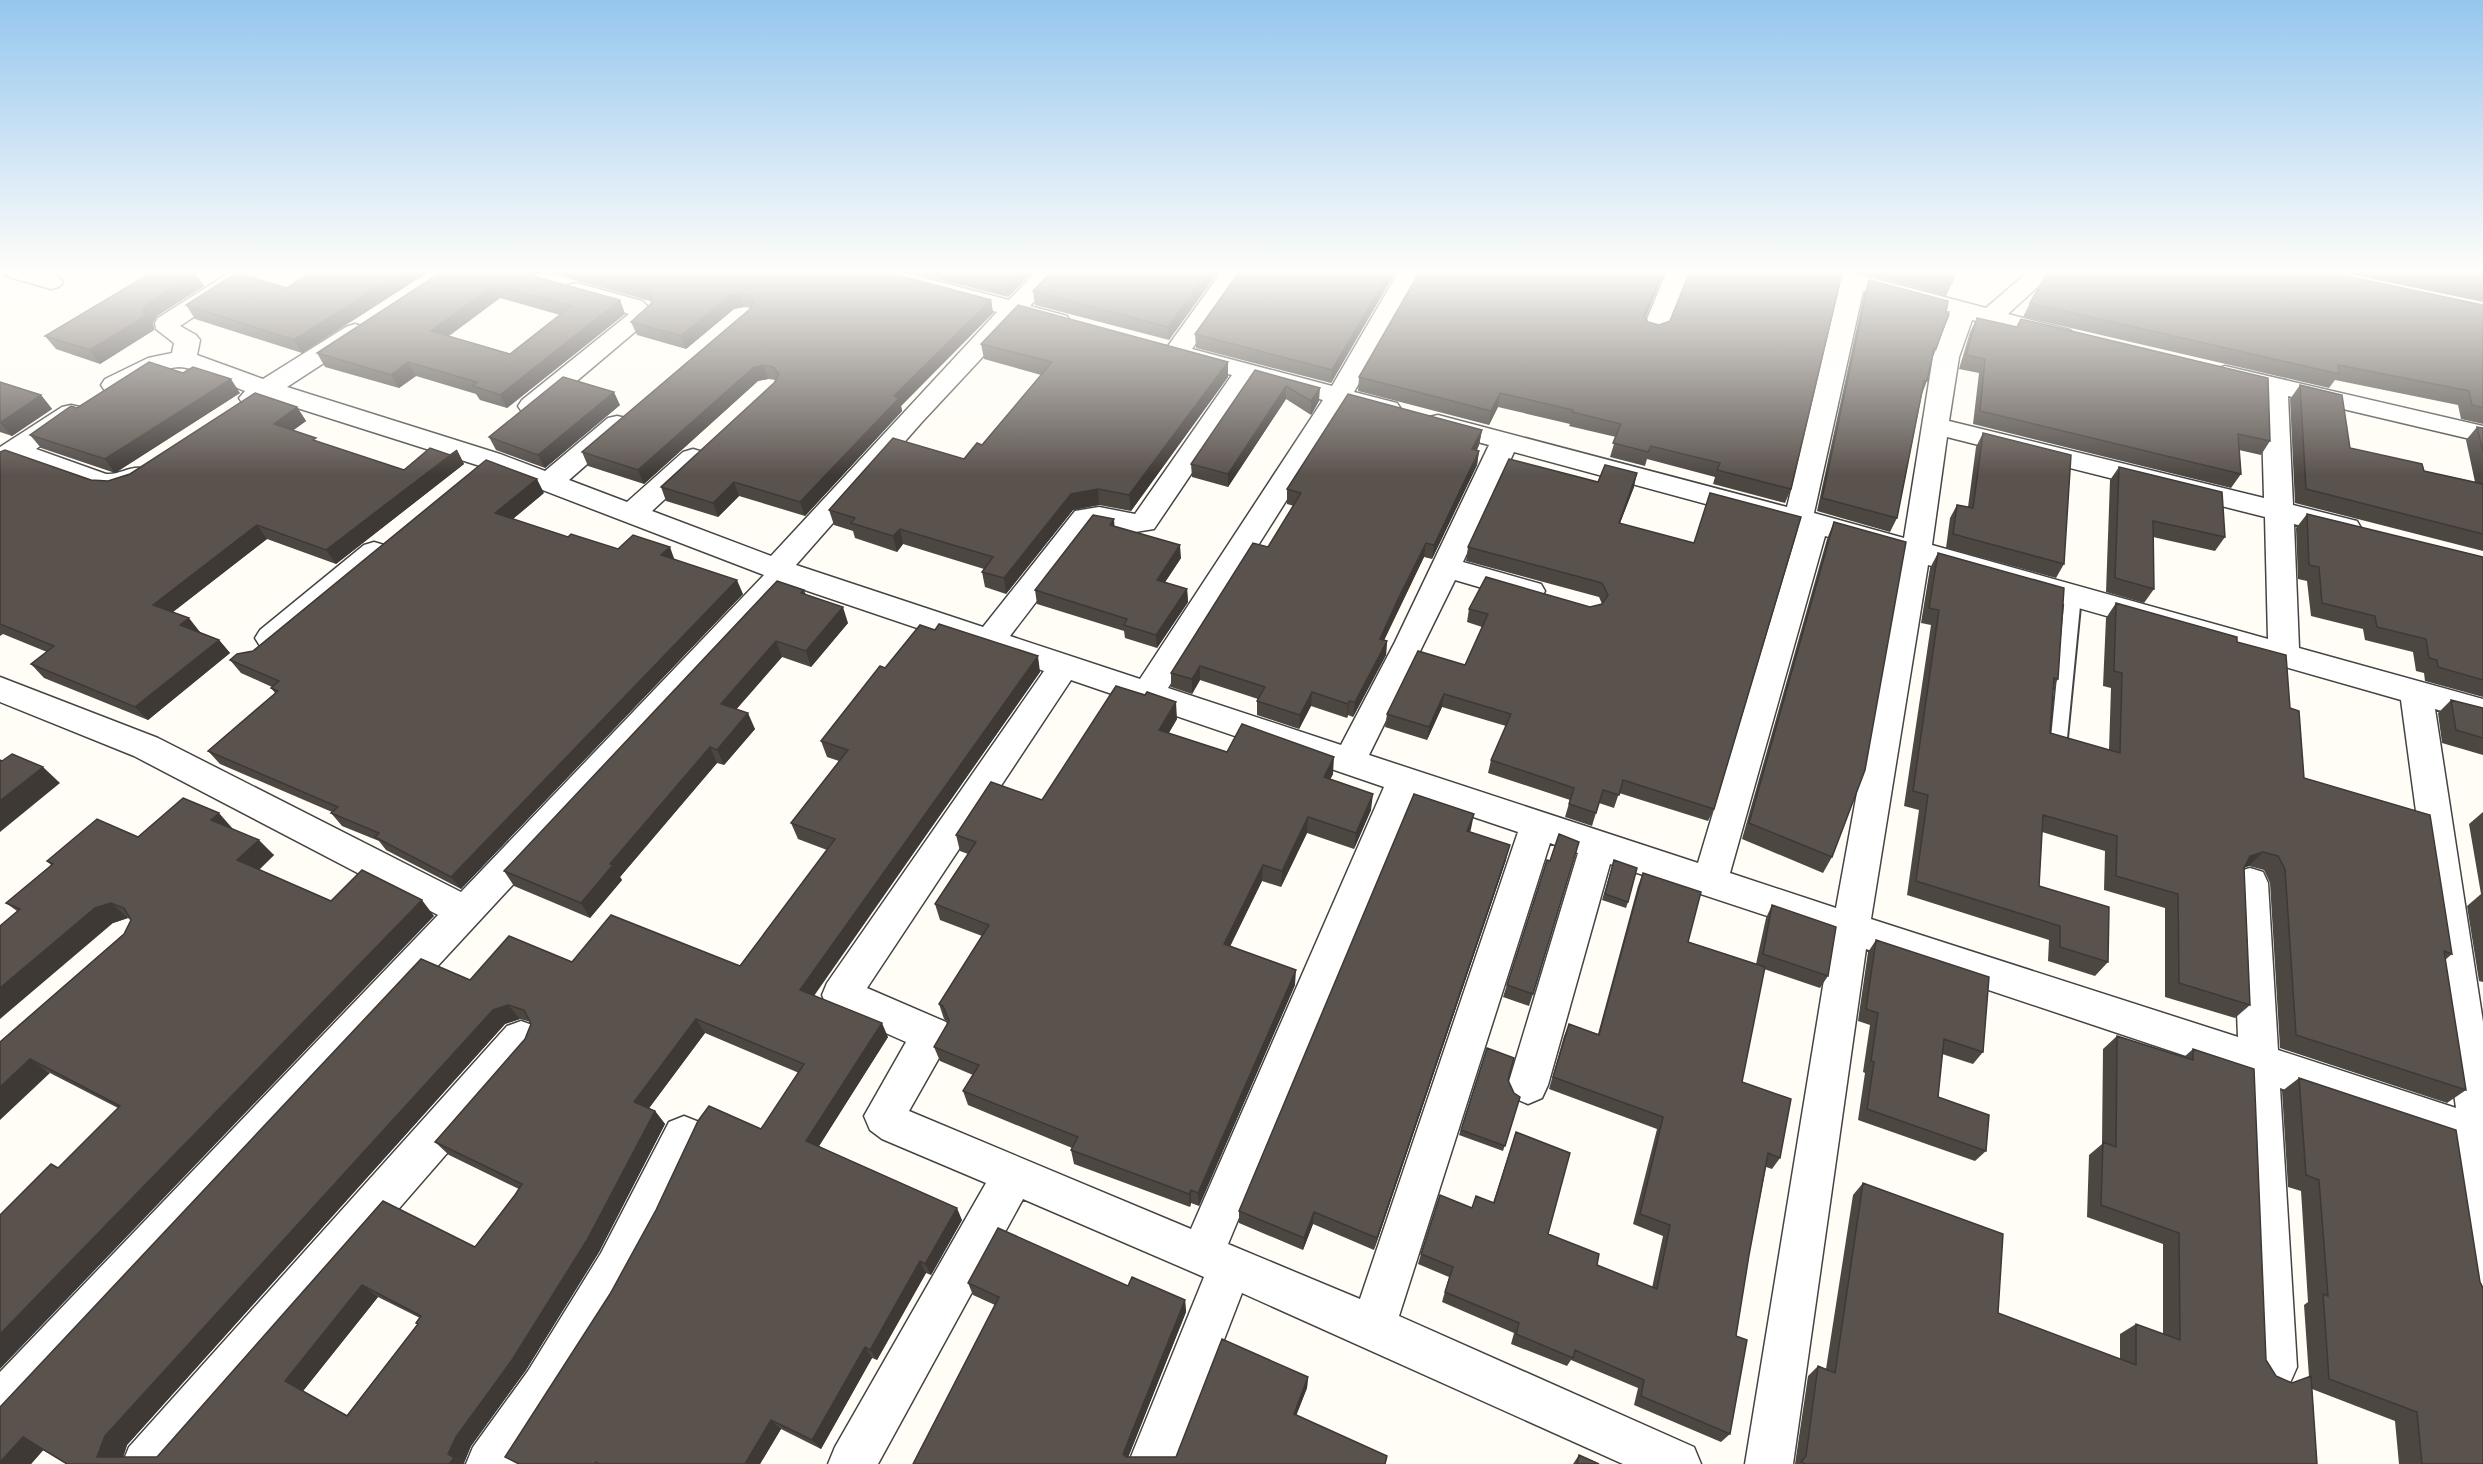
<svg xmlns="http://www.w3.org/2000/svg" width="2483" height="1464" font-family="'IBM Plex Serif',serif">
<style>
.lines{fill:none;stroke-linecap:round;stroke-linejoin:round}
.lane-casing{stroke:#444;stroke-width:4}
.street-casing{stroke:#444;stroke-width:3}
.lane{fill:#fff;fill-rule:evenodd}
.street{fill:#fff;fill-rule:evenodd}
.wall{fill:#4d4742;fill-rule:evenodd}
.shaded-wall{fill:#3f3936}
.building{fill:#5a524d;stroke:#3f3936;stroke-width:1.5;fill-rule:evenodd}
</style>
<rect width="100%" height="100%" fill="#fffdf5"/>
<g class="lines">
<g class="lane-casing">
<path id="lane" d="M2073 591 2081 596 2067 738 2065 743H2053L2051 738 2065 596Z"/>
</g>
<g class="street-casing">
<path id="street" d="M2 271C19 270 52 266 63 282L59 287 51 289 6 276Z
M232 271H260L256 276 180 326 196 335 200 340 197 355 263 379 346 327 355 324 364 327 368 332 364 337 287 387 500 454 545 471 608 418 617 416 626 418 630 424 626 430 569 480 627 502 683 452 693 449 703 452 707 458 703 464 652 511 771 556 997 312 863 276 859 271H898L1009 300 1037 271H1062L1030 306 1067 316 1070 321 1067 326 1058 328 1019 318 922 422 796 565 983 627 1075 511 1099 507 1135 514 1232 375 1167 358 1163 353 1222 271H1246L1192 349 1332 386 1399 271H1423L1354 392 1397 403 1401 409 1397 415 1388 417 1346 406 1168 688 1341 745 1395 642 1489 445 1429 429 1425 423 1429 417 1438 415 1787 507 1840 285 1805 276 1801 271 1853 273 1986 308 2029 271H2055L2008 314 2070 330 2074 335 2070 340 2061 343 1972 320 1959 357 1949 421 2264 498 2261 390 2216 379 2212 374 2216 369 2225 366 2483 426V442L2288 396 2293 505 2357 521 2361 528 2357 535 2347 538 2294 524 2299 648 2483 699V723L2435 709 2483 1022V1314L2467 1308 2461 1292 2438 1141 2280 1088 2297 1367 2290 1383 2274 1390 2258 1383 2251 1367 2240 1074 1866 949 1793 1464H1745L1831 937 1610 864 1548 1085 1542 1098 1528 1104 1514 1098 1508 1085 1578 853 1550 843 1399 1316 1694 1447 1701 1464H1623L1242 1293 1176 1464H1128L1204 1277 1023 1199 878 1464H828L835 1447 986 1183 882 1139 870 1130 864 1116 906 1042 827 1007 822 995 827 983 1044 671 790 585 16 1422 0 1429V1372L438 915 134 756 0 702V677L158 738 461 892 764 575 480 466 269 399 252 406 243 404 239 398 245 391C229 385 195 367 179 367 152 368 132 397 105 391L101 385 105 379 148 358 172 353 174 343 156 329 155 323 158 318ZM1863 291 1950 314 1933 357 1904 538 1814 513ZM1254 381 1323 400 1140 679 1010 636 1094 526 1129 533 1154 529ZM1947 437 2265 517 2268 639 1932 545ZM1514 452 1798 529 1698 863 1369 755 1455 580 1530 602 1541 598 1545 591 1541 584 1463 562ZM1825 536 1900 557 1836 908 1730 873ZM1928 565 2401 700 2456 1108 2278 1050 2268 883 2263 872 2250 868 2237 872 2232 883 2238 1037 1871 919ZM1071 680 1384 787 1191 1229 909 1111 952 1035 946 1022 867 988ZM1414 797 1518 832 1360 1299 1228 1244Z
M1667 271H1691L1664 334 1655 336 1646 334 1643 329Z
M577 283 642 301 656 314 540 412 531 414 522 412 518 406 522 400 629 314 568 295 565 290 568 285Z
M71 405 80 407 84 413 80 419 36 449 106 474C121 475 131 464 147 469L151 475C141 490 120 493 103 492L17 461 0 469V447L62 407Z
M374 542 384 545 389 552 384 559 282 646 271 649 260 646 255 638 260 630 364 545Z
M521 1021 535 1026 541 1039 535 1052 177 1464H122L129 1447 507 1026Z
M684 1116 699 1122 705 1136C655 1251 590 1361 518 1464H466L473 1447 528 1371 601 1253 669 1122Z"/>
</g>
<use href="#lane" class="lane"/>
<use href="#street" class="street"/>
</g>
<path class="wall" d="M313 271H430L302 353 195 319 186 305 287 288Z
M443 271H882L991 300 993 313 901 406 902 411 805 516 739 496 718 517 666 501 661 487 774 383 776 380 768 379 758 381 644 484 588 466 582 452 751 308 744 307 734 309 686 349 637 335 631 322 651 303 650 301 545 272 535 274 534 276 620 300 625 314 507 408 480 400 476 394 416 376 399 388 325 367 317 353ZM500 298 560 315 510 354 449 336Z
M906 271H1034L1008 297Z
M1219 271 1169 340 1035 305 1033 291Z
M1396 271 1331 383 1196 348 1195 334Z
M1420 271H1665L1646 317 1648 322 1791 489 1785 503 1713 484 1715 477 1647 459 1645 466 1610 457 1616 437 1569 426 1570 424 1498 407 1489 425 1358 391 1359 377Z
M1854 271H1955L1952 283 1946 296Z
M2335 271H2483V302Z
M195 273 204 286 157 316 153 323 154 330 100 364 56 349 45 336Z
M1869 280 1936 349 1932 357 1927 381 1922 394 1897 518 1890 532 1817 511 1864 294Z
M2030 303 2483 305V424L2461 419 2458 405 2335 380 2329 388 2023 317Z
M1977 318 2270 441 2261 455 2239 450 2241 474 2231 488 1973 424 1979 373 1959 369 1970 332Z
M981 344 1228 362V377L1131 511 1099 505 1073 510 1006 594 985 587 982 572 984 569 903 544 897 552 855 538 853 531 834 525 829 510 964 459 982 445 1041 375 984 359Z
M1255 370 1319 401 1311 415 1286 399 1228 487 1192 477 1191 464Z
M183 373 240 393 115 473 41 448 30 435 77 408Z
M0 382 41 395 52 409 12 436 0 432Z
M2300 385 2350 448 2424 471 2475 482 2466 440 2477 427 2483 428V551L2295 503 2290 399Z
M620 405 545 468 496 450 489 437Z
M297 407 306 421 293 430 319 442 404 470 450 455 457 450 464 464 336 564 267 539 173 612 200 632 219 640 230 653 148 720 44 678 31 664 47 652 3 634 0 636V452L91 480 108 481 130 474Z
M1482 430 1479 445 1477 450 1479 451 1477 465 1432 559 1424 557 1398 611 1384 640 1387 641 1386 655 1353 717 1348 715 1347 718 1311 706 1299 729 1257 715V701L1258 699 1200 680 1192 694 1171 687V673L1268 547 1294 506 1287 504V489Z
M1983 433 2064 564 2056 578 1946 548 1950 518 1957 505 1968 507 1976 447Z
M2119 467 2225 537 2215 551 2153 537 2154 589 2144 603 2106 592 2110 480Z
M1598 482 1634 487 1620 523 1714 809 1708 821 1619 793 1614 808 1599 803 1592 826 1565 817 1570 800 1488 773 1491 760 1506 726 1442 707 1427 740 1385 727 1387 714 1465 665 1482 627 1467 622 1469 609 1590 607 1602 604 1599 597 1466 561 1468 547Z
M544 493 513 519 568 537 618 549 675 560 743 594 461 889 386 850 379 841 342 826 331 813 332 812 220 764 208 751 275 693 271 688 272 687 241 673 230 660 253 651Z
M2307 514 2483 557V697L2425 681 2424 673 2416 671 2413 652 2365 640 2363 629 2311 616 2307 581 2298 579 2296 528Z
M1834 522 1832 857 1823 873 1742 839 1827 539Z
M1115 526 1181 558 1165 582 1187 589 1188 602 1157 648 1125 638 1124 631 1037 604 1035 590Z
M1938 553 2058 679 2053 687 2050 733 2109 750 2111 688 2103 686 2106 618 2116 603 2237 642 2290 708 2304 778 2452 954 2445 960 2466 1090 2447 1103 2280 1048 2270 883 2264 870 2249 866 2244 868 2250 1005 2235 1018 2165 997V908L2104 890 2105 851 2042 832 2039 886 2108 962 2095 976 2048 961 2049 940 1907 895 1919 810 1904 806 1931 625 1921 623 1930 568Z
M804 590 806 595 848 623 811 667 782 657 736 709 755 729 724 765 717 763 620 877 622 880 590 918 514 886 504 871Z
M885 668 1040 672 814 996 888 1037 819 1146 962 1220 931 1275 926 1273 877 1360 872 1358 821 1449 781 1429 760 1464H518L505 1457 761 1129 799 1073 705 1033 649 1108 655 1111 665 1124 599 1252 526 1370 471 1446 464 1463 465 1464H67L43 1450 31 1464H0L470 980 572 962 740 966 827 850 798 839 791 823 839 761 827 757 821 741ZM520 1019 531 1022V1024L525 1039 435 1142 449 1155 519 1189 475 1247 383 1201 157 1457H123L127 1445 505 1024ZM378 1297 420 1318 418 1324 347 1415 303 1391Z
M1145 695 1177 719 1169 733 1227 752 1333 774 1330 779 1371 810 1354 849 1307 833 1281 887 1262 881 1230 946 1295 985 1199 1206 1191 1203 1190 1207 1074 1164 1071 1150 1072 1148 968 1105 963 1091 973 1075 940 1061 934 1047 948 1022 944 1019 939 1004 982 936 940 920 935 904 968 854 960 851 956 835 1042 800Z
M2451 700 2483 708V755L2442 743 2438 713Z
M2483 812V982L2479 981 2467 906 2481 894 2469 824Z
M233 829 274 855 259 870 331 901 434 916 58 1168 118 1108 50 1073 0 1042 124 934 131 920 128 918 113 923 17 911 6 903 51 865 47 861 138 837Z
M1471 829 1470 832 1506 860 1374 1250 1313 1224 1303 1250 1239 1223V1211Z
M1547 860 1550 861 1533 994 1529 1006 1503 997Z
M1614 860 1628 902 1626 908 1602 900Z
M1643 873 1688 942 1756 964 1766 918 1772 905 1828 976 1820 988 1764 969 1742 1082 1780 1158 1772 1169 1766 1167 1749 1255 1736 1336 1730 1434 1721 1442 1634 1405 1638 1388 1571 1360 1567 1366 1511 1344 1514 1333 1442 1302 1449 1277 1418 1264 1421 1254 1472 1208 1493 1203 1516 1132 1548 1234 1597 1265 1652 1288 1663 1236 1633 1224 1657 1129 1549 1089 1564 1036 1569 1024 1598 1034 1638 886Z
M1876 940 1983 1052 1973 1064 1942 1054 1938 1097 1986 1151 1975 1161 1858 1120 1865 1073 1863 1072 1870 1025 1858 1021 1868 952Z
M2117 1036 2184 1057 2193 1049 2266 1360 2276 1376 2292 1383 2309 1377 2304 1305 2308 1302 2301 1191 2288 1187 2282 1091 2299 1078 2483 1464H2399L2395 1421 2312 1389 2317 1464H1795L1808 1376 1818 1366 1826 1369 1853 1195 1863 1183 1998 1313 2120 1359V1334L2136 1324 2163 1334V1244L2087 1217 2089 1155 2102 1144 2103 1049Z
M1487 1048 1508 1080 1514 1093 1520 1097 1503 1151 1459 1135Z
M968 1283 1128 1286 1185 1300 1186 1312 1128 1457H1176L1308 1377 1307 1388 1296 1415 1385 1464H913L995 1305 973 1295Z
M1579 1455 1599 1464H1573Z"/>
<path class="shaded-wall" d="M402 271H430L302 353 294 340Z
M525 271H544L545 272 535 274 530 281Z
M1019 271H1034L1008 297 1006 284Z
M1209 271H1219L1169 340 1168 327Z
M1390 271H1396L1331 383 1332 370Z
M1663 271H1665L1641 328 1644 315Z
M195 273 204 286 157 316 153 323 154 330 100 364 90 350 148 303Z
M494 285 500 298 438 344 431 331Z
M739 293 744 307 734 309 686 349 681 336 729 296Z
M620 300 625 314 507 408 500 395Z
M991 300 993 313 901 406 902 411 805 516 800 502 894 396Z
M408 362 416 376 399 388 391 375Z
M1228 362V377L1131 511 1129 495Z
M763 365 768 379 758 381 644 484 638 470 753 368Z
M231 379 240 393 115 473 105 459Z
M1286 386V399L1228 487V474Z
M1320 388 1319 401 1311 415V401Z
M614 392 620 405 545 468 538 455Z
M1500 393 1498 407 1489 425 1491 411Z
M41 395 52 409 12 436 0 423Z
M297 407 306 421 283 438 274 424Z
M1482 430 1479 445 1470 463 1472 449Z
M457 450 464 464 336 564 326 550Z
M1479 451 1477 465 1432 559 1434 545Z
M1637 473 1634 487 1615 536 1619 523Z
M537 479 544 493 503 527 495 513Z
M734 482 739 496 718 517 713 503Z
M1098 489 1099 505 1073 510 1006 594 1004 578 1071 494Z
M1114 519 1115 533 1110 525Z
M257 525 267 539 165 618 153 605Z
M900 529 903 544 897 552 893 536Z
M1426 543 1424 557 1378 653 1380 639Z
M1180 545 1181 558 1158 593 1157 580Z
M670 547 675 561 661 555Z
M737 580 743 594 461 889 451 877Z
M1187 589 1188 602 1157 648 1156 635Z
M843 607 848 623 811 667 806 651Z
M189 618 200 632 192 639 180 625Z
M219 640 230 653 148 720 135 707Z
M776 641 782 657 728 719 721 704Z
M1387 641 1386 655 1353 717 1355 702Z
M1038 656 1040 672 807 1005 800 990Z
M1200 666V680L1192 694V679Z
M1312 692 1311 706 1299 729 1300 715Z
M1444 694 1442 707 1427 740 1429 727Z
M1349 701 1348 715 1347 718 1348 704Z
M1176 702 1177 719 1160 747 1159 730Z
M748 713 755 729 724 765 717 750Z
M710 747 717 763 620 877 622 880 590 918 581 903 610 864Z
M1334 757 1333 774 1323 794 1324 777Z
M43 767 60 783 0 832V801Z
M1373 794 1371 810 1354 849 1356 833Z
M219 813 233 829 211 820Z
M1474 814 1471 829 1464 846 1467 831Z
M1308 817 1307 833 1281 887 1282 871Z
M259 840 274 855 252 876 237 860Z
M1510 845 1506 860 1374 1250 1377 1238Z
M2263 852 2249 866 2236 870 2250 856Z
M1263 865 1262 881 1224 959V944Z
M422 900 434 916 0 1369V1334Z
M111 903 128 918 113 923 0 1019V988L95 908Z
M1296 970 1295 985 1199 1206 1198 1193Z
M508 1005 520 1019 505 1024 127 1445 121 1464 97 1457 105 1436 493 1010Z
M696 1019 705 1033 644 1115 634 1102Z
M882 1023 888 1037 814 1154 806 1141Z
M30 1059 50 1073 0 1120V1087Z
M655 1111 665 1124 599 1252 526 1370 471 1446 464 1463 448 1454 456 1437Z
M1191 1190V1203L1190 1207 1189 1194Z
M957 1208 962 1220 931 1275 925 1264Z
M1314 1212 1313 1224 1303 1250 1304 1238Z
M920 1261 926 1273 877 1360 870 1350Z
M362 1285 378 1297 303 1391 285 1381Z
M1185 1300 1186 1312 1126 1463 1123 1454Z
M865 1347 872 1358 821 1449 812 1440Z
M1308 1377 1307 1388 1293 1424 1294 1414Z
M771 1420 781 1429 760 1464H745Z
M23 1437 47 1446 31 1464H0V1462Z
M454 1458 465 1464H449Z"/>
<path class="building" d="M154 271H189L195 273 148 303 143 310 145 316 90 350 45 336Z
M313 271H402L294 340 186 305 236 273 287 288Z
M443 271H526L529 275 620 300 500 395 473 386 477 382 408 362 391 375 317 353ZM494 285 571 306 510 354 431 331Z
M584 271H882L991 300 894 396 899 398 800 502 734 482 713 503 661 487 774 383 779 374 773 367 763 365 753 368 638 470 582 452 750 309 754 301 749 295 739 293 729 296 681 336 631 322 653 302 645 287Z
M955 271H1019L1006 284Z
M1052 271H1209L1168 327 1033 291Z
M1240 271H1390L1332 370 1195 334Z
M1420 271H1663L1644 315 1648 322 1659 325 1670 321 1690 271H1833L1842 273 1791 489 1717 470 1720 463 1651 446 1648 452 1613 443 1621 424 1572 412 1573 410 1500 393 1491 411 1359 377Z
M1908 271H1955L1952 283Z
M2051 271H2323L2483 305V408L2472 405 2469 391 2338 365 2339 374 2030 303 2046 275Z
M2409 271H2483V286Z
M1869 280 1948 301 1946 312H1949L1936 349 1934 348 1927 381H1924L1897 518 1822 498Z
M1018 305 1228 362 1129 495 1098 489 1071 494 1004 578 982 572 993 557 900 529 893 536 851 523 855 518 829 510 893 438 964 459 977 443 982 445 1052 362 981 344Z
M1977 318 2017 327 2021 319 2268 378 2270 441 2238 434 2241 474 1980 411 1985 359 1966 355Z
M149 362 183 373 193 367 231 379 105 459 30 435 71 406 77 408Z
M1255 370 1320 388 1311 401 1286 386 1228 474 1191 464Z
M563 377 614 392 538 455 489 437Z
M0 382 41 395 0 423Z
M2300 385 2342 395 2350 448 2422 464 2424 471 2483 484V534L2306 489Z
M255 393 297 407 274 424 316 438 313 440 404 470 430 448 450 455 457 450 326 550 257 525 153 605 189 618 180 625 219 640 135 707 31 664 54 646 0 624V452L5 450 91 480 108 481 130 474Z
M1348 394 1482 430 1472 449 1479 451 1434 545 1426 543 1399 597 1380 639 1387 641 1355 702 1349 701 1348 704 1312 692 1300 715 1257 701 1265 687 1200 666 1192 679 1171 673 1253 543 1268 547 1301 493 1287 489Z
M2477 427 2483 428V452Z
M1983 433 2071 455 2064 564 1953 534 1957 505 1973 508Z
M1509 459 1598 482 1605 465 1637 473 1619 523 1694 543 1710 493 1801 517 1714 809 1623 780 1619 795 1603 790 1596 813 1569 804 1574 788 1491 760 1511 714 1444 694 1429 727 1387 714 1418 651 1465 665 1488 614 1469 609 1486 577 1590 607 1602 604 1608 595 1602 583 1468 547Z
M486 460 537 479 495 513 568 537 571 534 618 549 633 535 670 547 661 555 737 580 451 877 375 837 379 833 331 813 338 807 208 751 278 691 271 688 279 681 230 660 237 654 253 651Z
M2119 467 2222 492 2225 537 2153 521 2154 589 2115 578Z
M2307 514 2483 557V680L2438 667 2437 660 2429 658 2426 639 2377 627 2375 616 2322 603 2319 567 2309 565Z
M1093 515 1114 519 1110 525 1180 545 1157 580 1187 589 1156 635 1124 625 1127 619 1035 590Z
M1834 522 1906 542 1865 770 1832 857 1749 823Z
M1938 553 2064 588 2058 679 2054 678 2050 733 2120 753 2122 673 2114 671 2116 603 2237 637V642L2286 655 2290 708 2299 711 2304 778 2430 815 2452 954 2444 951 2466 1090 2296 1035 2285 869 2278 856 2263 852 2250 856 2244 868 2250 1005 2179 983 2178 894 2116 876 2117 836 2043 815 2039 886 2109 907 2108 962 2060 947V926L1916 881 1928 795 1913 791 1939 610 1929 608Z
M777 581 804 590 801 593 843 607 806 651 776 641 721 704 748 713 717 750 710 747 610 864 613 865 581 903 504 871Z
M939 624 1038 656 800 990 882 1023 806 1141 957 1208 925 1264 920 1261 870 1350 865 1347 812 1440 771 1420 745 1464H599L596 1462 595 1464H519L505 1457 610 1294 656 1210 698 1121 709 1106 761 1129 804 1064 696 1019 634 1102 655 1111 587 1240 512 1360 456 1437 448 1454 454 1458 449 1464H67L23 1437 0 1462V1407L421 959 470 980 509 936 572 962 611 915 740 966 835 839 791 823 848 750 821 741 880 666 885 668 920 625 935 630ZM508 1005 524 1010 531 1024 525 1039 435 1142 522 1184 515 1195 475 1247 383 1201 157 1457H97L105 1436 493 1010ZM362 1285 421 1316 416 1323 418 1324 347 1416 285 1381Z
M1116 686 1145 695 1147 692 1176 702 1159 730 1227 752 1242 724 1334 757 1324 777 1373 794 1356 833 1308 817 1282 871 1263 865 1224 944 1296 970 1198 1193 1191 1190 1189 1194 1071 1150 1078 1137 963 1091 979 1065 934 1047 949 1021 943 1006 939 1004 989 925 935 904 976 842 956 835 991 782 1042 800Z
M2451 700 2483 708V738L2456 730Z
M12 754 43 767 0 801V760L2 761Z
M1414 794 1474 814 1467 831 1510 845 1377 1238 1314 1212 1304 1238 1239 1211Z
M183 798 219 813 211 820 259 840 237 860 331 901 362 870 422 900 0 1334V1215L51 1164 58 1168 120 1106 30 1059 0 1087V1042L124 934 131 920 124 908 111 903 95 908 0 988V926L20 909 6 903 53 864 47 861 97 819 138 837Z
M1559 834 1579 842 1533 994 1507 985 1547 860 1550 861Z
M1614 860 1637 868 1628 902 1605 894Z
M1643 873 1701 892 1688 942 1765 967 1742 1082 1791 1099 1780 1158 1768 1153 1749 1255 1736 1336 1747 1340 1730 1434 1641 1396 1644 1380 1575 1350 1573 1358 1516 1334 1519 1323 1445 1292 1453 1267 1421 1254 1440 1195 1472 1208 1476 1196 1494 1203 1516 1132 1570 1153 1548 1234 1599 1254 1597 1265 1657 1289 1670 1225 1640 1214 1663 1117 1553 1077 1569 1024 1599 1035Z
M1772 905 1836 927 1828 976 1763 954Z
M1876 940 1989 977 1983 1052 1944 1039 1938 1097 1989 1115 1986 1151 1867 1109 1874 1062 1871 1061 1878 1013 1866 1009Z
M2117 1036 2193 1060V1049L2254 1069 2266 1360 2276 1376 2292 1383 2311 1376 2317 1464H1806L1801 1462 1806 1456 1818 1366 1835 1373 1863 1183 2003 1234 1998 1313 2136 1365V1324L2180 1340 2179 1233 2101 1205 2103 1142 2116 1147Z
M1487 1048 1514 1058 1508 1080 1514 1093 1520 1097 1505 1146 1461 1130Z
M2299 1078 2456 1130 2480 1282 2483 1288V1464H2422L2417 1412 2329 1379 2323 1294 2328 1296 2319 1180 2306 1175Z
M998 1228 1128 1286 1132 1277 1185 1300 1123 1454 1126 1457H1176L1222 1339 1308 1377 1294 1414 1387 1456 1385 1464H913L999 1297 968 1283Z
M1579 1455 1599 1464H1577Z"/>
<linearGradient id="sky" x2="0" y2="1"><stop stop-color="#95c6ee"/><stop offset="0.57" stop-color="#fffefa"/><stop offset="1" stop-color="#fffefa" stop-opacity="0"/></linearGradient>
<rect width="2483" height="476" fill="url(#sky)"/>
</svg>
